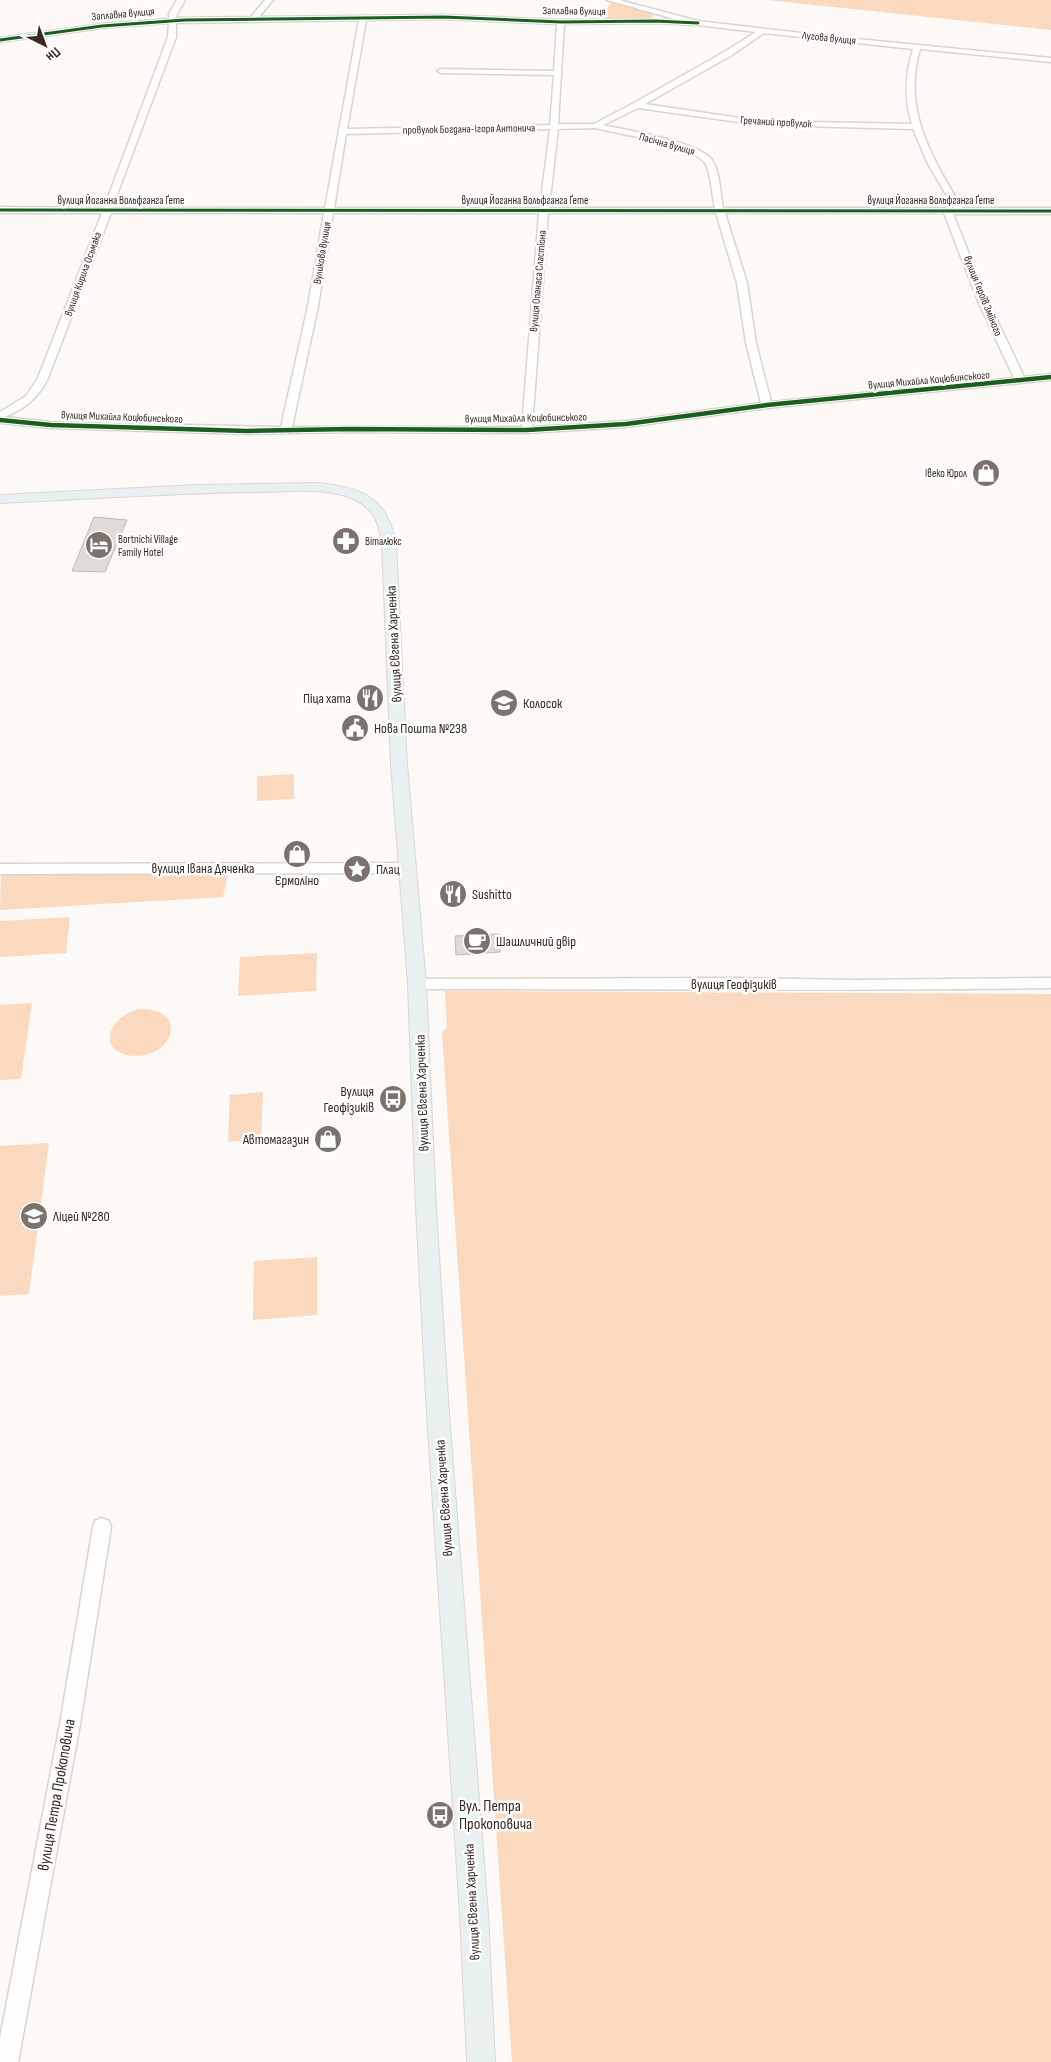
<svg xmlns="http://www.w3.org/2000/svg" width="1051" height="2062" font-family="'Sofia Sans Condensed',sans-serif">
<style>
.green{fill:#fbd9bf}
.building{fill:#e2dbd5;stroke:#c1bab4}
.lines{fill:none;stroke-linecap:round;stroke-linejoin:round}
.minor-casing{stroke:#dbd4ce;stroke-width:3}
.major-casing{stroke:#dad6d4;stroke-width:2}
.minor{fill:#fffefe;fill-rule:evenodd}
.major{fill:#e8f1ef;fill-rule:evenodd}
.cycleway-far1-casing{stroke:#fff;stroke-width:5}
.cycleway-casing{stroke:#fff;stroke-width:6}
.cycleway-far1{stroke:#1b5e20;stroke-width:3}
.cycleway{stroke:#1b5e20;stroke-width:4.5}
.labels{text-anchor:middle;dominant-baseline:central;stroke-width:5;stroke-linejoin:round;paint-order:stroke}
.far-street-label{font-size:11px;fill:#362920;stroke:#fff}
.far-poi-label{font-size:11px;fill:#362920;stroke:#fff;text-anchor:start}
.street-label{font-size:14px;fill:#362920;stroke:#fff}
.poi-label{font-size:14px;fill:#362920;stroke:#fff;text-anchor:start}
.near-street-label{font-size:16px;fill:#362920;stroke:#fff}
.near-poi-label{font-size:16px;fill:#362920;stroke:#fff;text-anchor:start}
</style>
<rect width="100%" height="100%" fill="#fcf9f6"/>
<path class="green" d="M767 0H1051V30Z
M612 2 654 14 650 20 598 21Z
M294 774V799L257 801V776Z
M228 873 223 897 0 910 1 874Z
M70 917 66 953 0 957V921Z
M317 953 316 991 238 996 240 957Z
M445 991 1051 994V2062H512L442 1032 447 1028Z
M32 1003 21 1079 0 1080V1005Z
M139 1009C189 1007 175 1057 135 1056 97 1054 105 1018 139 1009Z
M263 1092 261 1139 228 1142 230 1095Z
M49 1143 29 1294 0 1296V1146Z
M317 1257V1315L253 1320 254 1261Z"/>
<path class="building" d="M94 517 127 520 105 572 72 571Z
M499 934 500 952 456 955 455 936Z"/>
<g class="lines">
<g class="minor-casing">
<path id="minor" d="M177 0H185L177 14 176 18 251 17 265 0H273L259 17 444 15 561 20H678L607 0H619L698 21 836 37 1051 58V62L920 49C902 111 932 157 962 208H1051V214H953L988 301 1024 377 1051 374V380L767 408 626 427 527 433 350 432 247 434 51 428 0 423V412L26 396 38 378 102 213H0V207L104 208 168 37 169 23 102 28 0 42V38L102 24 169 19V14ZM444 19 557 24 554 71 441 69 437 71 441 73 554 75 550 125 347 129 366 20ZM359 20 325 208H112L176 37V23ZM655 23 698 25 756 32 726 51 634 103 594 124H558L564 24ZM764 33 913 49C905 75 904 98 912 124L760 121 645 104 732 55ZM638 108 760 125 913 129 928 164 954 208H723C720 193 720 172 712 160 700 142 625 130 603 125ZM595 128C617 133 694 146 705 163 711 172 712 196 715 208H549L558 129ZM550 129 540 208H334L346 134ZM111 213H324L308 306 281 427 51 422 5 417C26 408 38 398 48 378ZM333 213H539L522 427H292L318 306ZM548 213H716L737 283 746 343 761 403 626 421 532 427ZM725 213H944L978 301 1014 378 771 402 756 343 747 283Z
M407 863 412 865 414 868 412 871 407 873 0 874V864Z
M733 978 857 980 1051 978V988C840 991 628 989 417 989L412 988 410 984 412 980 417 979Z
M102 1518 109 1521 111 1527 80 1724 18 2062H0V2038L60 1724 93 1527 95 1521Z"/>
</g>
<g class="major-casing">
<path id="major" d="M318 483C361 487 387 497 396 543L407 764 426 984 436 1208 449 1414 488 1914 495 2062H467L460 1914 427 1414 416 1208 408 984 391 764 382 543C379 524 374 509 356 500 326 486 289 492 258 492 172 493 86 499 0 503V495L197 485Z"/>
</g>
<use href="#minor" class="minor"/>
<use href="#major" class="major"/>
<g class="cycleway-far1-casing">
<path id="cycleway-far1" d="M0 40 102 26 185 20 444 17 561 22 655 21 698 23
M0 210 1051 211"/>
</g>
<g class="cycleway-casing">
<path id="cycleway" d="M0 420 51 425 247 431 350 429 527 430 626 424 767 405 1051 377"/>
</g>
<use href="#cycleway-far1" class="cycleway-far1"/>
<use href="#cycleway" class="cycleway"/>
</g>
<defs>
<g id="shop-disc" transform="scale(1.4375)"><circle r="9.5" fill="#7b726b" stroke="#fff"/><path d="M-5-2.5h2.3a2.7 3.5 0 0 1 5.4 0H5L5.5 6h-11ZM-1.5-2.5h3a1.5 2.3 0 0 0-3 0Z" fill="#fff"/></g>
<g id="pharmacy-disc" transform="scale(1.4375)"><circle r="9.5" fill="#7b726b" stroke="#fff"/><path d="M-2-6h4v4h4v4h-4v4h-4v-4h-4v-4h4Z" fill="#fff"/></g>
<g id="hotel-disc" transform="scale(1.4375)"><circle r="9.5" fill="#7b726b" stroke="#fff"/><path d="M-6-4.5h1.5V1H6V5H4.5V3h-9V5H-6ZM-4 0a1.8 1.8 0 1 1 3.6 0ZM.5 0V-2.5h3Q6-2.5 6 0Z" fill="#fff"/></g>
<g id="restaurant-disc" transform="scale(1.4375)"><circle r="9.5" fill="#7b726b" stroke="#fff"/><path d="M-5-6h1v4h1v-4h1v4h1v-4h1v5L-1.5 .5V6h-2V.5L-5-1ZM5-6V6H3V1.5H1.5Q1.5-4 5-6Z" fill="#fff"/></g>
<g id="school-disc" transform="scale(1.4375)"><circle r="9.5" fill="#7b726b" stroke="#fff"/><path d="M0-5L7-2L0 1L-7-2ZM-4 1L0 2.5L4 1V4Q0 6-4 4Z" fill="#fff"/></g>
<g id="civic-disc" transform="scale(1.4375)"><circle r="9.5" fill="#7b726b" stroke="#fff"/><path d="M-.6-6.5H3V-4.5H.6V-3L4-1V1h2V6H-6V1h2V-1L-.6-3ZM-1.2 2.5V6h2.4V2.5Z" fill="#fff"/></g>
<g id="sight-disc" transform="scale(1.4375)"><circle r="9.5" fill="#7b726b" stroke="#fff"/><path d="M0-6L1.8-2.2L6-1.7L2.9 1.2L3.7 5.4L0 3.3L-3.7 5.4L-2.9 1.2L-6-1.7L-1.8-2.2Z" fill="#fff"/></g>
<g id="cafe-disc" transform="scale(1.4375)"><circle r="9.5" fill="#7b726b" stroke="#fff"/><path d="M-5.5-4.5H6V0H3Q3 3.5 0 3.5H-2.5Q-5.5 3.5-5.5 0ZM3-3.2v2h1.7v-2ZM-6 4.5H4V6H-6Z" fill="#fff"/></g>
<g id="bus-disc" transform="scale(1.4375)"><circle r="9.5" fill="#7b726b" stroke="#fff"/><path d="M-5-6H5V4H4V6H2V4H-2V6H-4V4H-5ZM-3.5-4V0h7V-4ZM-3.5 1.2v1.5H-2V1.2ZM2 1.2v1.5H3.5V1.2Z" fill="#fff"/></g>
</defs>
<g fill-rule="evenodd">
<use href="#shop-disc" x="986" y="473"/>
<use href="#pharmacy-disc" x="346" y="541"/>
<use href="#hotel-disc" x="99" y="545"/>
<use href="#restaurant-disc" x="370" y="698"/>
<use href="#school-disc" x="504" y="703"/>
<use href="#civic-disc" x="355" y="728"/>
<use href="#shop-disc" x="297" y="854"/>
<use href="#sight-disc" x="357" y="869"/>
<use href="#restaurant-disc" x="453" y="894"/>
<use href="#cafe-disc" x="477" y="941"/>
<use href="#bus-disc" x="393" y="1099"/>
<use href="#shop-disc" x="328" y="1139"/>
<use href="#school-disc" x="34" y="1216"/>
<use href="#bus-disc" x="440" y="1815"/>
</g>
<g class="labels">
<g class="far-street-label">
<text transform="translate(574 11) rotate(1)">Заплавна вулиця</text>
<text transform="translate(123 14) rotate(-5)">Заплавна вулиця</text>
<text transform="translate(829 38) rotate(6)">Лугова вулиця</text>
<text transform="translate(776 122) rotate(3)">Гречаний провулок</text>
<text transform="translate(469 129) rotate(-1)">провулок Богдана-Ігоря Антонича</text>
<text transform="translate(667 144) rotate(16)">Пасічна вулиця</text>
<text x="121" y="200">вулиця Йоганна Вольфганга Ґете</text>
<text x="525" y="200">вулиця Йоганна Вольфганга Ґете</text>
<text x="931" y="200">вулиця Йоганна Вольфганга Ґете</text>
<text transform="translate(322 253) rotate(-81)">Вуликова вулиця</text>
<text transform="translate(83 274) rotate(-70)">вулиця Кирила Осьмака</text>
<text transform="translate(538 281) rotate(-85)">вулиця Опанаса Сластіона</text>
<text transform="translate(983 296) rotate(68)">вулиця Героїв Зміїного</text>
<text transform="translate(929 380) rotate(-5)">вулиця Михайла Коцюбинського</text>
<text transform="translate(122 417) rotate(2)">вулиця Михайла Коцюбинського</text>
<text transform="translate(526 418) rotate(-1)">вулиця Михайла Коцюбинського</text>
</g>
<g class="far-poi-label">
<text x="967" y="473" text-anchor="end">Івеко Юрол</text>
<text x="118" y="539">Bortnichi Village<tspan x="118" dy="13">Family Hotel</tspan></text>
<text x="365" y="541">Віталюкс</text>
</g>
<g class="street-label">
<text transform="translate(394 644) rotate(-93)">вулиця Євгена Харченка</text>
<text x="203" y="868">вулиця Івана Дяченка</text>
<text x="734" y="984">вулиця Геофізиків</text>
<text transform="translate(422 1093) rotate(-92)">вулиця Євгена Харченка</text>
<text transform="translate(444 1498) rotate(-94)">вулиця Євгена Харченка</text>
<text transform="translate(472 1902) rotate(-93)">вулиця Євгена Харченка</text>
</g>
<g class="poi-label">
<text x="351" y="698" text-anchor="end">Піца хата</text>
<text x="523" y="703">Колосок</text>
<text x="374" y="728">Нова Пошта №238</text>
<text x="376" y="869">Плац</text>
<text x="297" y="880" text-anchor="middle">Єрмоліно</text>
<text x="472" y="894">Sushitto</text>
<text x="496" y="941">Шашличний двір</text>
<text x="374" y="1091" text-anchor="end">Вулиця<tspan x="374" dy="16">Геофізиків</tspan></text>
<text x="309" y="1139" text-anchor="end">Автомагазин</text>
<text x="53" y="1216">Ліцей №280</text>
</g>
<g class="near-street-label">
<text transform="translate(57 1795) rotate(-80)">вулиця Петра Прокоповича</text>
</g>
<g class="near-poi-label">
<text x="459" y="1806">Вул. Петра<tspan x="459" dy="18">Прокоповича</tspan></text>
</g>
</g>
<g transform="translate(45 45) rotate(138)" stroke="#ffffff" stroke-width="4" paint-order="stroke">
<path d="M0-4L9 19L0 12L-9 19Z" fill="#362920"/>
<text y="-8" font-size="14" font-weight="bold" text-anchor="middle" fill="#362920">Пн</text>
</g>
</svg>
